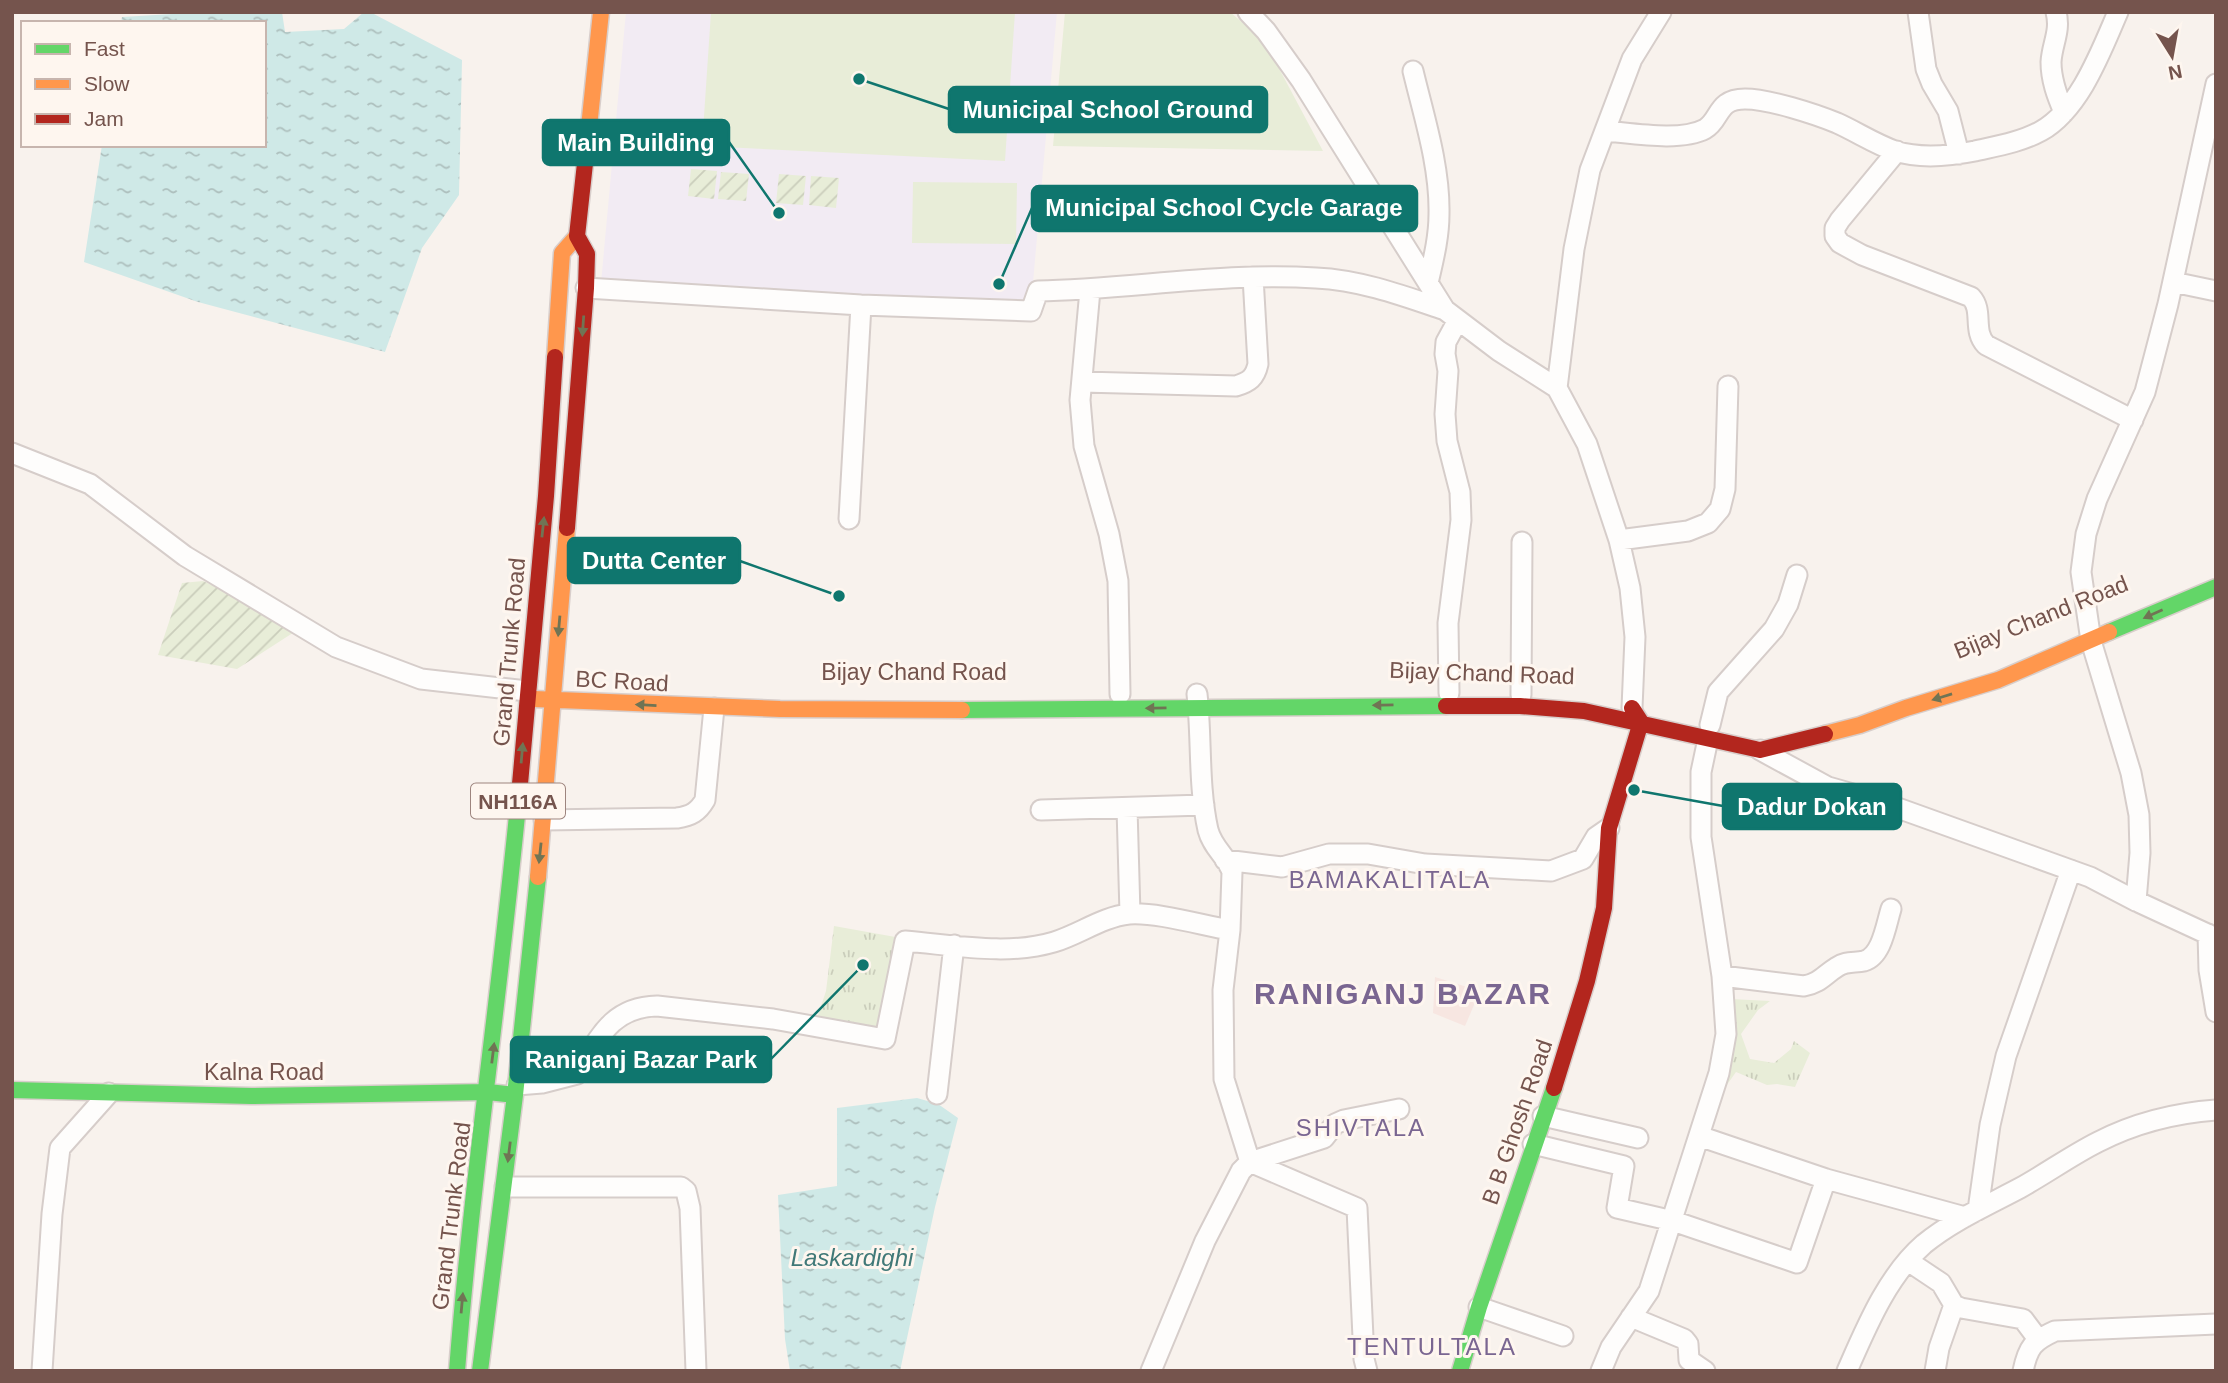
<svg xmlns="http://www.w3.org/2000/svg" width="2228" height="1383" font-family="Arial,sans-serif">
<style>
.commercial{fill:#f7e6e1}
.education{fill:#f2ebf3}
.grass{fill:#e8edd8}
.park{fill:url(#park-tufts)}
.garden{fill:url(#garden-furrows)}
.water{fill:url(#water-ripples)}
.lines{fill:none;stroke-linecap:round;stroke-linejoin:round}
.street-casing{stroke:#d6cdca;stroke-width:23}
.fast-casing{stroke:#d8cecb;stroke-width:19}
.slow-casing{stroke:#d8cecb;stroke-width:19}
.jam-casing{stroke:#d8cecb;stroke-width:19}
.street{stroke:#fefdfc;stroke-width:19}
.fast{stroke:#63d668;stroke-width:16}
.slow{stroke:#ff974d;stroke-width:16}
.jam{stroke:#b3261e;stroke-width:16}
.oneway{fill:#707454}
.labels{text-anchor:middle;dominant-baseline:central;stroke-width:6;stroke-linejoin:round;paint-order:stroke}
.shield{fill:#fef6ef;stroke:#9e857e;stroke-width:2}
.shield-label{font-size:21px;font-weight:bold;fill:#75544d}
.street-label{font-size:23px;fill:#75544d;stroke:#fef6ef}
.neighbourhood-label{font-size:24px;letter-spacing:2px;fill:#7a6691;stroke:#fef6ef}
.water-label{font-size:24px;font-style:italic;fill:#417978;stroke:#fef6ef}
.district-label{font-size:30px;font-weight:bold;letter-spacing:2px;fill:#7a6691;stroke:#fef6ef}
.leader{fill:none;stroke:#0f766e;stroke-width:2.5}
.callout-dot{fill:#0f766e;stroke:#fef6ef;stroke-width:2.5}
.callout{fill:#0f766e;stroke:#0f766e;stroke-width:2.5}
.callout-label{font-size:24px;text-anchor:middle;font-weight:bold;fill:#fff}
</style>
<defs>
<pattern id="park-tufts" width="24" height="20" patternUnits="userSpaceOnUse" patternTransform="scale(1.75)"><rect width="24" height="20" fill="#e8edd8"/><path d="M3 7l-1-3M5 7V3M7 7l1-3M15 17l-1-3M17 17v-4M19 17l1-3" fill="none" stroke="#cacdbb"/></pattern>
<pattern id="garden-furrows" width="10" height="10" patternUnits="userSpaceOnUse" patternTransform="scale(1.75)"><rect width="10" height="10" fill="#e8edd8"/><path d="M-1 1l2-2M0 10L10 0M9 11l2-2" fill="none" stroke="#cacdbb"/></pattern>
<pattern id="water-ripples" width="26" height="14" patternUnits="userSpaceOnUse" patternTransform="scale(1.75)"><rect width="26" height="14" fill="#cfe9e7"/><path d="M2 4q2-2 4 0t4 0M15 11q2-2 4 0t4 0" fill="none" stroke="#adbfbd"/></pattern>
</defs>
<rect width="100%" height="100%" fill="#f8f2ed"/>
<path class="commercial" d="M1435 977 1480 991 1465 1026 1433 1013Z"/>
<path class="education" d="M626 12H1057L1031 305 601 283Z"/>
<path class="grass" d="M711 12H1015L1005 161 702 146Z
M1065 12H1230L1265 42 1323 151 1053 146Z
M913 182 1017 183 1016 244 912 243Z"/>
<path class="park" d="M834 926 901 938 881 1031 817 1018 826 991Z
M1731 999 1770 1001 1758 1010 1741 1034 1750 1059 1774 1063 1791 1049 1794 1041 1810 1053 1795 1087 1777 1084 1767 1085 1736 1072 1724 1089Z"/>
<path class="garden" d="M691 169 717 171 714 199 688 196Z
M721 172 749 174 746 201 718 199Z
M779 174 806 176 803 205 776 203Z
M811 176 839 178 836 208 809 205Z
M203 581 302 627 237 669 158 655 182 583Z"/>
<path class="water" d="M205 12H282L285 32 344 29 364 12H370L462 60 459 195 422 248 385 352 198 302 84 262 102 145H264V23H121L122 17Z
M917 1098 938 1104 958 1118 935 1207 900 1371H790L785 1339 778 1195 837 1186V1108Z"/>
<g class="lines">
<g class="street-casing">
<path id="street" d="M1248 12 1266 31 1301 80 1445 310 1499 351 1557 388 1587 444 1619 540 1630 588 1635 637 1632 708
M1918 12 1926 69 1932 84 1948 111 1959 154
M2056 12C2061 31 2052 44 2051 62 2051 80 2057 96 2064 112
M1413 71C1424 117 1440 166 1439 214 1439 238 1433 261 1428 283
M1605 131C1631 133 1681 142 1705 129 1721 120 1716 99 1745 99 1769 99 1815 114 1837 123 1857 132 1875 144 1895 151 1920 159 1950 156 1975 151 1997 146 2021 142 2041 131 2080 109 2101 51 2118 12
M1897 151 1840 220 1835 228V236L1840 243 1862 255 1971 297C1984 311 1972 330 1986 345L2133 420
M2173 282 2216 291
M586 288 861 305 1031 311 1038 291C1131 289 1224 272 1316 278 1361 280 1404 296 1445 310
M1090 290 1080 400 1084 446 1109 534 1118 581 1120 694
M1082 382 1236 386C1249 382 1255 378 1258 364L1253 277
M1557 388 1574 249 1590 170 1632 59 1661 12
M12 453 90 484 185 556 336 647 421 679 527 691
M849 519 861 305
M1619 540 1688 531 1708 523 1720 509 1725 489 1728 386
M1449 693 1448 623 1461 520 1460 492 1447 441 1445 414 1448 371 1445 354 1446 342 1458 320
M1521 695 1522 542
M1710 725 1718 692 1774 629 1788 604 1797 575
M1760 750 1828 787 1881 802 2090 877 2136 901 2216 938
M1127 808 1130 914
M1041 810 1204 805
M544 820 677 818C691 816 698 812 705 800L714 708
M1225 860 1282 867 1329 854H1368L1425 864 1551 871 1583 859 1596 837 1609 828
M2136 901 2140 853 2139 815 2131 773 2091 641 2081 572 2086 534 2097 499 2145 392 2168 304 2216 84
M2208 934 2209 970 2216 1012
M1722 976 1804 986C1820 983 1824 975 1837 967 1845 961 1855 963 1864 961 1882 956 1886 925 1891 909
M517 1085 542 1083 577 1074C599 1038 611 1007 657 1006L773 1019 885 1039 905 941C954 945 1007 956 1054 942 1080 934 1102 917 1129 914 1157 912 1201 925 1230 930
M937 1094 954 945
M1543 1116 1638 1138
M1699 1136 1826 1179 1965 1217
M1533 1144 1624 1166 1617 1208 1673 1221 1797 1263 1826 1179
M1250 1162 1357 1208 1364 1359 1367 1371
M1250 1162 1324 1138 1335 1124 1344 1120 1399 1109
M505 1187H681L686 1191 690 1208 696 1371
M1978 1210 1990 1125 2006 1056 2071 870
M1908 1261 1941 1283 1954 1305 1961 1308 2023 1319 2038 1339
M1479 1307 1563 1336
M1631 1317 1684 1339 1688 1344 1689 1360 1705 1371
M42 1371 52 1214 60 1148 109 1093
M1151 1371 1205 1241 1241 1171 1250 1162 1224 1079 1223 990 1230 930 1232 872C1227 856 1213 849 1208 830 1198 785 1202 739 1197 694
M1601 1371 1611 1347 1649 1291 1719 1073 1726 1034 1722 976 1701 837V772L1708 739
M1847 1371C1866 1328 1887 1276 1924 1244 1952 1221 1988 1205 2020 1188 2047 1173 2072 1155 2098 1142 2135 1123 2175 1113 2216 1110
M1935 1371 1939 1348 1954 1305
M2023 1371C2028 1347 2033 1341 2055 1331L2216 1324"/>
</g>
<g class="fast-casing">
<path id="fast" d="M2109 632 2216 587
M962 710 1446 706
M12 1090 251 1096 488 1092 506 1094
M457 1371C472 1175 502 980 520 784
M480 1371 515 1095 538 877
M1460 1371 1479 1307 1554 1088"/>
</g>
<g class="slow-casing">
<path id="slow" d="M589 127 601 12
M555 357 562 253 577 236
M534 699 780 709 962 710
M1825 734 1860 725 1906 708 1998 680 2109 632
M538 877 567 528"/>
</g>
<g class="jam-casing">
<path id="jam" d="M567 528 586 288 587 254 577 236 589 127
M1446 706H1520L1584 711 1760 750 1825 734
M520 784 546 496 555 357
M1554 1088 1587 981 1604 908 1609 828 1641 722 1632 708"/>
</g>
<use href="#street" class="street"/>
<use href="#fast" class="fast"/>
<use href="#slow" class="slow"/>
<use href="#jam" class="jam"/>
</g>
<defs><path id="oneway-solid" d="M-6-.8H1V-3.2L6.5 0L1 3.2V.8H-6Z" transform="scale(1.75)"/></defs>
<g class="oneway">
<use href="#oneway-solid" transform="translate(583 326) rotate(94)"/>
<use href="#oneway-solid" transform="translate(543 527) rotate(-84)"/>
<use href="#oneway-solid" transform="translate(2153 614) rotate(156)"/>
<use href="#oneway-solid" transform="translate(559 626) rotate(95)"/>
<use href="#oneway-solid" transform="translate(1942 697) rotate(163)"/>
<use href="#oneway-solid" transform="translate(646 705) rotate(-177)"/>
<use href="#oneway-solid" transform="translate(1383 705) rotate(179)"/>
<use href="#oneway-solid" transform="translate(1156 708) rotate(179)"/>
<use href="#oneway-solid" transform="translate(522 753) rotate(-85)"/>
<use href="#oneway-solid" transform="translate(540 853) rotate(96)"/>
<use href="#oneway-solid" transform="translate(493 1053) rotate(-83)"/>
<use href="#oneway-solid" transform="translate(509 1152) rotate(97)"/>
<use href="#oneway-solid" transform="translate(462 1303) rotate(-85)"/>
</g>
<g class="labels">
<rect class="shield" x="471" y="783.5" width="94" height="35" rx="5"/>
<g class="shield-label">
<text x="518" y="801">NH116A</text>
</g>
<g class="street-label">
<text transform="translate(2041 617) rotate(-22)">Bijay Chand Road</text>
<text transform="translate(509 652) rotate(-85)">Grand Trunk Road</text>
<text x="914" y="672">Bijay Chand Road</text>
<text transform="translate(1482 673) rotate(2)">Bijay Chand Road</text>
<text transform="translate(622 681) rotate(3)">BC Road</text>
<text x="264" y="1072">Kalna Road</text>
<text transform="translate(1517 1122) rotate(-71)">B B Ghosh Road</text>
<text transform="translate(451 1216) rotate(-83)">Grand Trunk Road</text>
</g>
<g class="neighbourhood-label">
<text x="1390" y="879">BAMAKALITALA</text>
<text x="1361" y="1127">SHIVTALA</text>
<text x="1432" y="1346">TENTULTALA</text>
</g>
<g class="water-label">
<text x="852" y="1257">Laskardighi</text>
</g>
<g class="district-label">
<text x="1403" y="993">RANIGANJ BAZAR</text>
</g>
</g>
<path class="leader" d="M859 79L949 109M779 213L729 142M999 284L1032 208M839 596L740 561M1634 790L1723 806M863 965L771 1059"/>
<g class="callout-dot">
<circle cx="859" cy="79" r="7"/>
<circle cx="779" cy="213" r="7"/>
<circle cx="999" cy="284" r="7"/>
<circle cx="839" cy="596" r="7"/>
<circle cx="1634" cy="790" r="7"/>
<circle cx="863" cy="965" r="7"/>
</g>
<g class="callout">
<rect x="949" y="87" width="318" height="45" rx="7"/>
<rect x="543" y="120" width="186" height="45" rx="7"/>
<rect x="1032" y="186" width="385" height="45" rx="7"/>
<rect x="568" y="538" width="172" height="45" rx="7"/>
<rect x="1723" y="784" width="178" height="45" rx="7"/>
<rect x="511" y="1037" width="260" height="45" rx="7"/>
</g>
<g class="callout-label">
<text x="1108" y="118">Municipal School Ground</text>
<text x="636" y="151">Main Building</text>
<text x="1224" y="216">Municipal School Cycle Garage</text>
<text x="654" y="569">Dutta Center</text>
<text x="1812" y="815">Dadur Dokan</text>
<text x="641" y="1068">Raniganj Bazar Park</text>
</g>
<rect width="2228" height="1383" fill="none" stroke="#75544d" stroke-width="28"/>
<rect x="21" y="21" width="245" height="126" fill="#fef6ef" stroke="#c7b5ae" stroke-width="2"/>
<rect x="35" y="44" width="35" height="10" fill="#63d668" stroke="#c7b5ae" stroke-width="2"/>
<text x="84" y="56" font-size="21" fill="#75544d">Fast</text>
<rect x="35" y="79" width="35" height="10" fill="#ff974d" stroke="#c7b5ae" stroke-width="2"/>
<text x="84" y="91" font-size="21" fill="#75544d">Slow</text>
<rect x="35" y="114" width="35" height="10" fill="#b3261e" stroke="#c7b5ae" stroke-width="2"/>
<text x="84" y="126" font-size="21" fill="#75544d">Jam</text>
<g transform="translate(2172 56) rotate(169)" stroke="#fef6ef" stroke-width="5" paint-order="stroke">
<path d="M0-5L12 26L0 18L-12 26Z" fill="#75544d"/>
<text y="-10" font-size="19" font-weight="bold" text-anchor="middle" fill="#75544d">N</text>
</g>
</svg>
